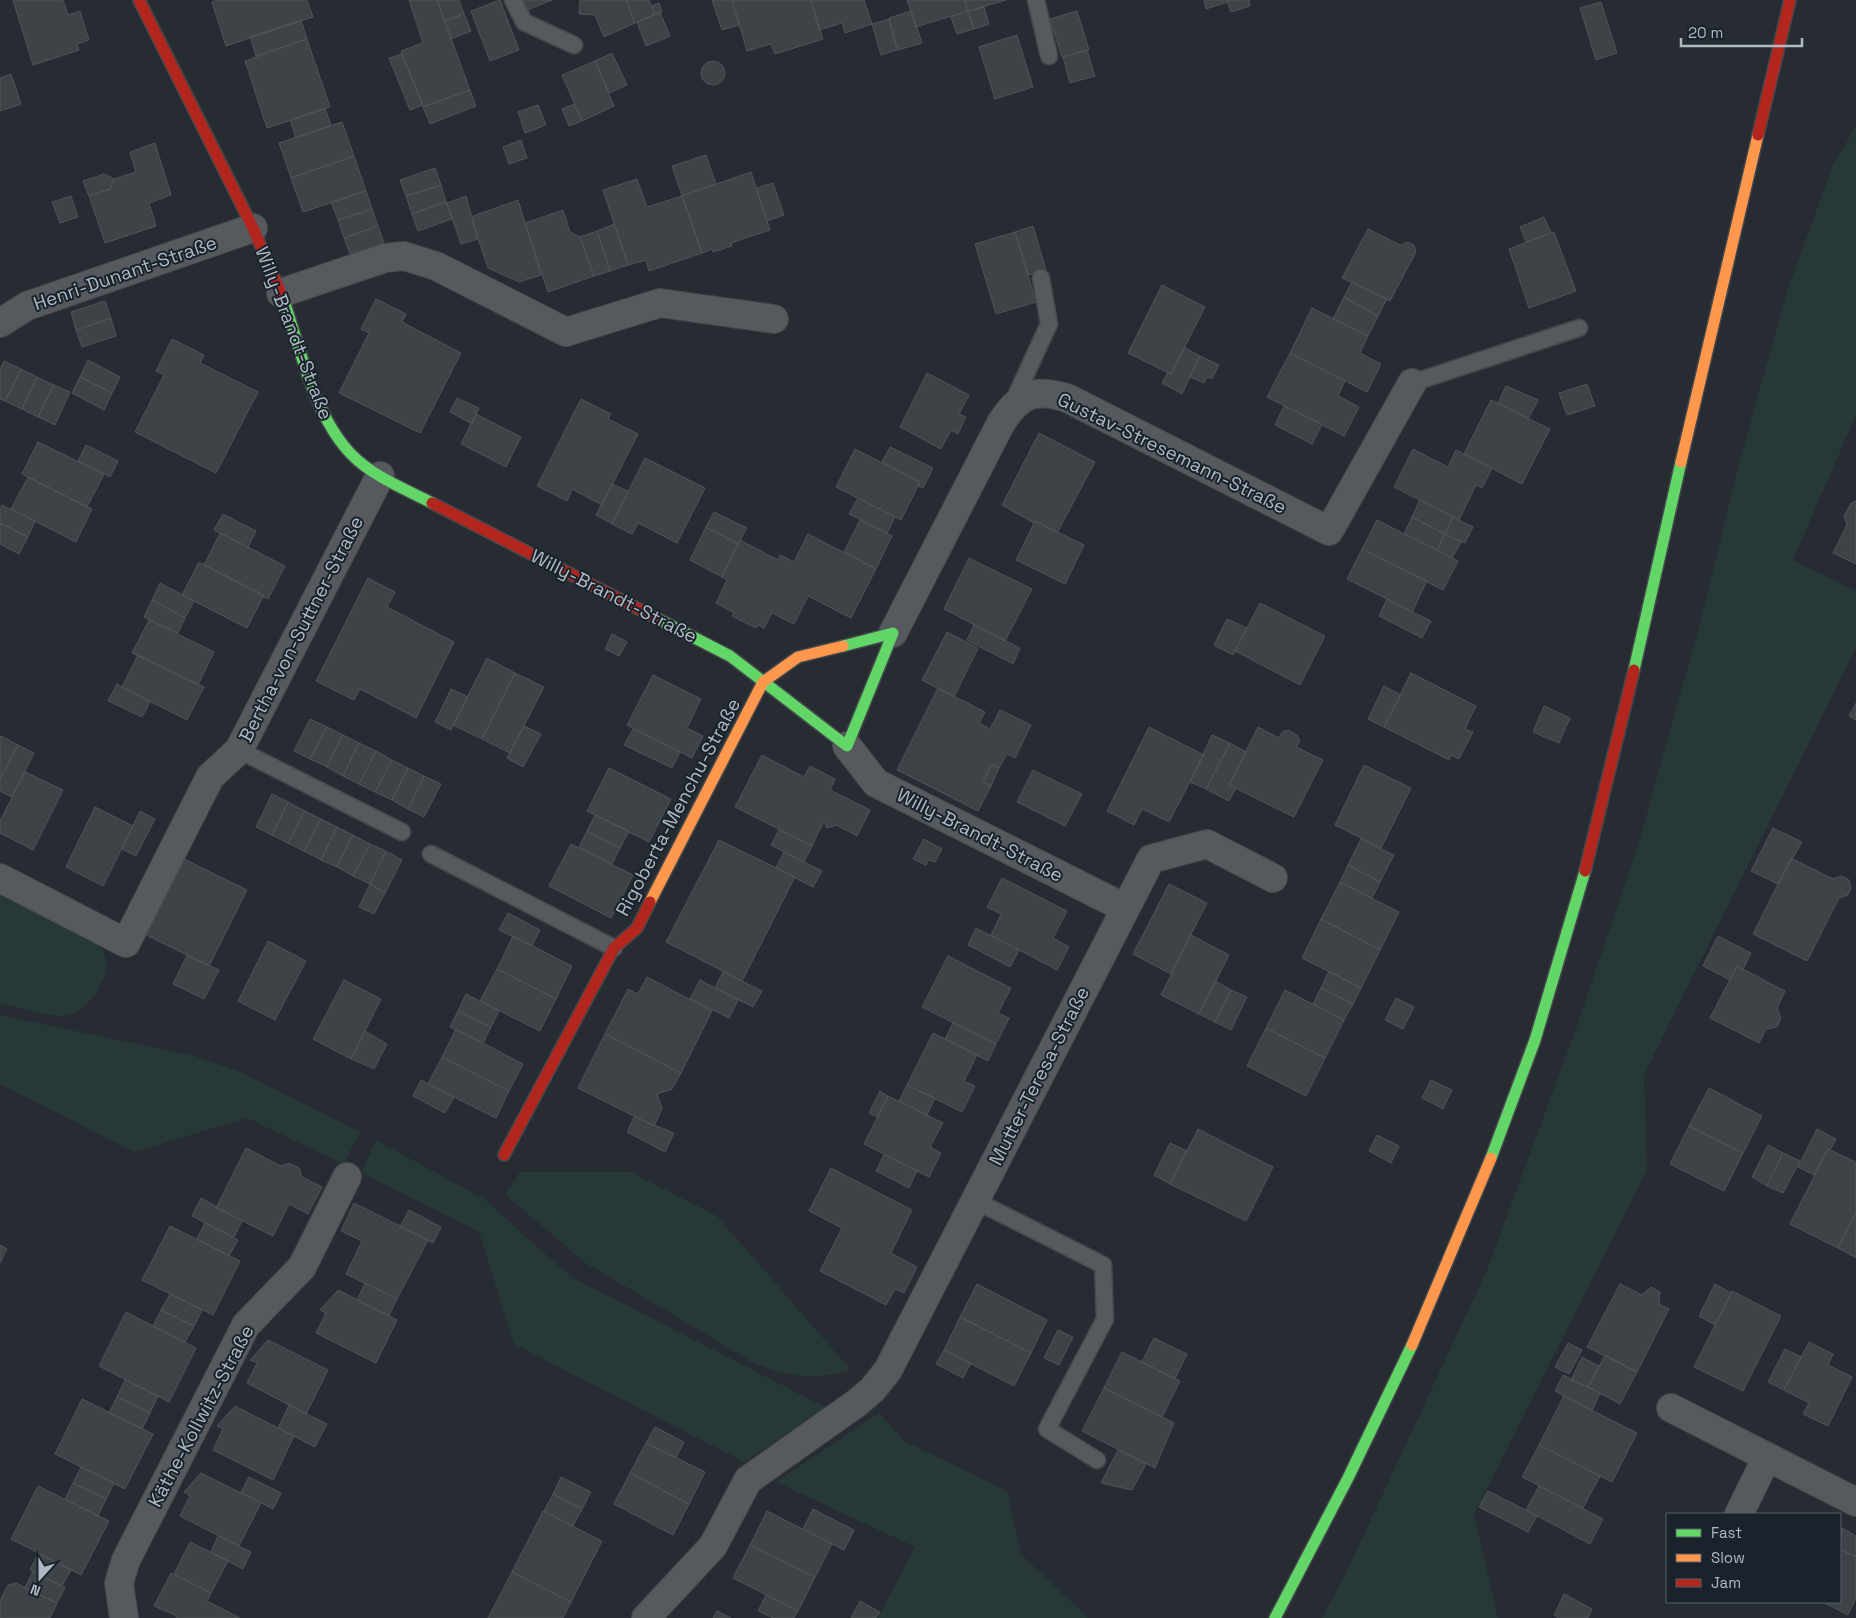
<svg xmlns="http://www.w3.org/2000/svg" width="1856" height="1618" font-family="'Space Grotesk',sans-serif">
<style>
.green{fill:#263838}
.building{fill:#3e4348;stroke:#4e5459}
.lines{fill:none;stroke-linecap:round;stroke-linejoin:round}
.lane-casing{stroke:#44484c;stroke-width:19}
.street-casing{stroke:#44484c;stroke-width:30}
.fast-casing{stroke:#44484c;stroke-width:14}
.slow-casing{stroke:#44484c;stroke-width:14}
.jam-casing{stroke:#44484c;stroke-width:14}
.lane{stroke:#565a5f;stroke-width:16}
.street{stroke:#565a5f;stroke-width:28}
.fast{stroke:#63d668;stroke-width:11}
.slow{stroke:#ff974d;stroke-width:11}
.jam{stroke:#b3261e;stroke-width:11}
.labels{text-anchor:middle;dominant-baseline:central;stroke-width:4;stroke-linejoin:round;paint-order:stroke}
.street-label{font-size:19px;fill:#afb9c3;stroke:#1a232b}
</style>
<rect width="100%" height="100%" fill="#262c32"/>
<path class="green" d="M1856 126V415L1793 560 1856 591V648L1644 1075 1647 1170 1474 1514 1498 1618H1322L1344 1577 1487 1270 1577 1026 1639 842 1700 623 1741 456 1788 289 1833 165Z
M0 893 101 946C103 950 105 956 106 961 108 983 85 1016 61 1016 41 1015 19 1007 0 1003Z
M0 1015 194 1056 241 1072 361 1132 343 1164 247 1118 134 1152 0 1084Z
M376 1140 484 1199 571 1277 827 1408 744 1462 514 1344 479 1232 361 1173Z
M520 1172H630L717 1216 851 1370C814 1380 790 1378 754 1363L584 1262 505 1194Z
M879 1413 904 1441 1007 1491 1021 1554 1088 1618H878L915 1547 776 1482Z"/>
<path class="building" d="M13 0H63L68 15 80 11 89 40 77 44 79 50 33 65Z
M217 0H307L313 17 226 46 212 2Z
M409 0H437L470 90 423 107 401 51 423 43Z
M437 0H459L464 14 445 21Z
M500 0 519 50 490 61 471 11Z
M523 0H552L527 10Z
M580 0H626L635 23 604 37 595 15 579 14Z
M626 0H649L655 15 635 23Z
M712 0H732L739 25 722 30Z
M732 0H811L823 39 775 54 771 44 747 51Z
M811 0H864L872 24 845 33 842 23 819 30Z
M907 0H965L968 11 916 27Z
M965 0H1006L968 11Z
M1204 0H1227L1228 2 1206 9Z
M1227 0H1249L1250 6 1231 12Z
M1601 2 1617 53 1596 60 1580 8Z
M659 3 662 12 655 15 652 6Z
M984 7 989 24 974 29 968 11Z
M911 11 922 43 898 50 889 18Z
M968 11 974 29 957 34 951 17Z
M1077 11 1089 50 1062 57 1050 19Z
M660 12 670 36 646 46 637 22Z
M464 14 471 31 451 39 445 21Z
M889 19 897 50 881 55 872 24Z
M301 20 307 39 256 56 250 37Z
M1017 35 1033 87 995 99 979 47Z
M307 39 330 107 267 128 245 61Z
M1087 50 1095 76 1070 83 1063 57Z
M612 53 627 85 609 93 595 61Z
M402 54 423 105 410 110 389 58Z
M701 73a12 12 0 1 1 24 0a12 12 0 1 1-24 0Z
M595 61 614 106 582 121 562 75Z
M11 74 21 104 0 111V78Z
M470 90 476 106 430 124 423 107Z
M574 104 582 121 569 126 562 109Z
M538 105 546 125 525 133 518 112Z
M325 108 331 126 296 138 290 120Z
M342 122 354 156 291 178 279 143Z
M521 140 527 158 509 164 503 147Z
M155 143 171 195 149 203 156 226 105 243 89 196 110 189 114 179 136 172 130 152Z
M706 155 716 184 682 196 672 166Z
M354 156 366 191 303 212 291 178Z
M435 168 441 185 406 196 400 180Z
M751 172 770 230 731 243 732 246 729 247 713 252 712 249 702 253 682 196Z
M104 174 114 179 110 189 89 196 83 181Z
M637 179 647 207 682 196 702 253 649 271 646 260 628 265 603 190Z
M773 183 784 215 767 221 756 188Z
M441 185 446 202 412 214 406 196Z
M366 191 372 209 338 220 331 202Z
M71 196 78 217 60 223 52 202Z
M466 196 478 239 461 244 447 203Z
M518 200 541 275 519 282 488 268 472 221 474 220 473 216Z
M446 202 452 219 418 231 412 214Z
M372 209 378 226 344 238 338 220Z
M563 210 570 232 580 237 594 276 548 292 525 223Z
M1544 217 1551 233 1526 242 1520 227Z
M614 224 628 265 610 271 597 231Z
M378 226 384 243 350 254 344 238Z
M1033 226 1046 270 1028 275 1015 232Z
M1368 229 1400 245 1408 242 1414 245 1416 252 1390 301 1342 278Z
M597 231 610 271 594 276 580 237Z
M1015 232 1036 302 996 314 975 244Z
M1554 232 1576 291 1529 308 1509 249Z
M1352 282 1387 299 1378 316 1344 297Z
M1162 285 1205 307 1171 374 1128 353Z
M1344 297 1378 316 1368 336 1333 319Z
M376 299 406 314 402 322 461 353 420 433 339 393 369 333 361 329Z
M105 301 111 318 76 330 71 312Z
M1312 308 1368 336 1360 353 1381 364 1367 392 1290 353Z
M111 318 116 336 82 347 76 330Z
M172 339 204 355 200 363 258 392 216 473 135 432 164 375 156 371Z
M1185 348 1200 356 1182 394 1162 383 1168 372 1171 374Z
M1290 353 1345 381 1338 396 1359 407 1344 436 1267 397Z
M1200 356 1219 365 1212 379 1207 377 1204 383 1190 377Z
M88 360 120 377 112 393 80 377Z
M4 361 21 369 5 401 0 399V370Z
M21 369 37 377 22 409 5 401Z
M927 373 969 395 959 414 966 417 958 434 951 430 941 449 900 427Z
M37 377 54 385 38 417 22 409Z
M80 377 112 393 104 410 72 393Z
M1587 384 1595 406 1567 415 1559 393Z
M54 385 70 392 55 425 38 417Z
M1506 386 1538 400 1528 419 1498 403Z
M457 398 479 408 472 424 450 412Z
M581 399 611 414 608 419 638 434 602 505 572 489 567 501 537 486Z
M1491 400 1550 429 1522 484 1464 454Z
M1284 406 1322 424 1312 444 1275 425Z
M476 414 521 437 506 467 461 444Z
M1039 433 1095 462 1057 533 1035 521 1034 523 1002 505Z
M38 442 104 474 87 507 22 474Z
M86 445 118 461 110 477 78 461Z
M890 447 933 468 923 488 918 486 920 482 882 462Z
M855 449 920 482 901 520 836 487Z
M1413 449 1448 467 1456 450 1492 468 1482 488 1476 485 1459 520 1394 487Z
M645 458 705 488 677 543 638 523 632 534 612 524Z
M28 477 92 509 76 542 11 509Z
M612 484 628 491 612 524 596 515Z
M858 498 895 517 887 533 849 514Z
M1420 500 1453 517 1445 534 1412 517Z
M1856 501V564L1833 553 1847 525 1844 516 1851 503Z
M2 505 35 521 28 537 0 523V509Z
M714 512 747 528 738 544 706 527Z
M223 514 256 531 248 547 214 530Z
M1412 517 1445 534 1437 550 1404 534Z
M1453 517 1473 527 1465 543 1445 534Z
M860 520 892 536 876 569 844 552Z
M1377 520 1458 561 1443 590 1362 549Z
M1035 521 1084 545 1065 584 1016 560Z
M0 523 28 537 19 554 0 544Z
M706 527 738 544 722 577 690 560Z
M220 533 285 566 268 599 204 565Z
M808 534 876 569 851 618 808 596 794 624 772 613 764 628 758 625 756 628 732 616 734 613 716 603 727 580 722 577 740 540 778 560 780 555 794 562Z
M1445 534 1461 542 1452 558 1437 550Z
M1362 549 1427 581 1412 612 1347 579Z
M969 558 1032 589 1005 641 944 609Z
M199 562 264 595 247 628 182 595Z
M368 578 395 592 387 607 454 642 416 718 360 689 354 700 316 681Z
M160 583 194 601 185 618 152 600Z
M1387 599 1431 621 1422 638 1379 616Z
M152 600 185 618 178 633 144 617Z
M1260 603 1325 636 1300 685 1235 651Z
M1227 619 1247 628 1233 655 1214 645Z
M149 620 214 652 198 685 132 653Z
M974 625 1020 648 1013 664 967 640Z
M947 632 978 648 954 697 922 680Z
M612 634 627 642 619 656 605 649Z
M138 655 204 687 187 720 122 687Z
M487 658 515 673 482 739 453 725Z
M515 673 544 687 510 753 482 739Z
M1411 673 1476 706 1465 729 1473 732 1459 759 1451 755 1449 760 1384 727Z
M653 675 701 699 687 728 703 736 692 758 627 725Z
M117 684 150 702 142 717 108 701Z
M1384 686 1401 695 1384 727 1368 719Z
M938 688 985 712 979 723 990 729 1000 710 1031 725 1015 758 1007 754 999 768 991 764 983 782 991 786 978 811 897 770Z
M451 689 468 697 451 730 435 722Z
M1856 703V720L1849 716Z
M1544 706 1570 718 1559 743 1533 732Z
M310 719 327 727 310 759 294 751Z
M524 726 541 734 523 767 507 758Z
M327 727 343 735 327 767 310 759Z
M1149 727 1204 755 1169 822 1142 809 1134 825 1107 811Z
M1258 727 1279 738 1282 732 1288 730 1297 735 1300 741 1296 747 1323 760 1294 817 1229 785Z
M633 729 680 752 672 768 624 745Z
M343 735 359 743 343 776 327 767Z
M1212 735 1230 743 1206 789 1190 782Z
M1 736 18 745 0 779V739Z
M359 743 376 751 359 784 343 776Z
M1230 743 1246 752 1229 785 1236 788 1229 801 1206 789Z
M18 745 34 753 12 797 0 791V779Z
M376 751 392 760 375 792 359 784Z
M762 755 804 777 810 766 835 779 830 790 870 810 857 836 836 825 827 828 824 821 812 846 735 807Z
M392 760 408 768 392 800 375 792Z
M991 764 999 768 991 786 983 782Z
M1364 765 1411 788 1381 848 1335 825Z
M408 768 424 776 408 809 392 800Z
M609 768 671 799 649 842 587 811Z
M1033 770 1082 794 1065 826 1017 802Z
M25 772 63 790 33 850 0 833V821Z
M424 776 441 784 424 817 408 809Z
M272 794 288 802 272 835 256 827Z
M288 802 305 811 288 843 272 835Z
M95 807 133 826 103 886 66 867Z
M140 811 155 819 136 856 122 849Z
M305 811 321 819 304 851 288 843Z
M595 815 629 831 620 848 587 831Z
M321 819 337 827 321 860 304 851Z
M337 827 353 835 337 867 321 860Z
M1773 828 1802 842 1778 884 1751 871Z
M779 830 812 846 804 862 771 845Z
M587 831 620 848 612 864 579 847Z
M353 835 370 844 353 876 337 867Z
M924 839 942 849 935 862 929 860 926 865 913 859Z
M1361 839 1394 855 1380 882 1348 865Z
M719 840 795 877 742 981 666 942Z
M370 844 386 851 370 884 353 876Z
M571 844 633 875 611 918 549 886Z
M386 851 402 860 385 893 370 884Z
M784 852 822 871 813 887 776 868Z
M182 858 247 890 209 966 144 934Z
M1791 858 1833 879 1841 876 1849 880 1851 888 1848 895 1839 898 1807 961 1753 934Z
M1348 865 1380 882 1372 898 1340 882Z
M1002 878 1067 911 1053 938 1069 947 1057 970 991 935 1001 914 987 907Z
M1340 882 1399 912 1380 950 1321 919Z
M370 884 385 893 374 914 359 907Z
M1169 884 1207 903 1171 974 1133 954Z
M508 913 540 930 532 946 499 930Z
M1321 919 1380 950 1361 988 1302 958Z
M976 928 1019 950 1010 967 968 945Z
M1191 935 1229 955 1199 1014 1161 995Z
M513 936 572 966 556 999 497 969Z
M1718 936 1751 953 1743 969 1737 966 1730 980 1703 966Z
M268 941 306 961 275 1020 238 1001Z
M187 955 219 970 204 999 173 984Z
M948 956 1011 988 998 1013 1009 1018 996 1044 922 1007Z
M1737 966 1785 991 1777 1008 1781 1018 1777 1027 1766 1029 1759 1043 1710 1018Z
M497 969 556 999 540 1031 480 1001Z
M1329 971 1361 988 1353 1004 1321 988Z
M723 972 762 991 753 1007 715 988Z
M647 977 712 1011 681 1073 605 1034 628 989 638 994Z
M344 980 381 999 351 1059 313 1039Z
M700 980 738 1000 729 1018 690 999Z
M1215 981 1231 990 1215 1022 1199 1014Z
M1321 988 1353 1004 1344 1020 1313 1004Z
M1231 990 1247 997 1231 1030 1215 1022Z
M1285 990 1344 1020 1325 1058 1266 1028Z
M466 994 499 1011 491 1027 458 1011Z
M1396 998 1414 1007 1403 1029 1385 1020Z
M458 1011 491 1027 483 1043 450 1027Z
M953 1023 996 1044 988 1061 945 1039Z
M1266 1028 1325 1058 1306 1096 1247 1066Z
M456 1029 523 1064 509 1091 442 1057Z
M365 1031 387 1044 374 1069 351 1059Z
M933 1033 977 1055 964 1081 975 1086 962 1112 907 1085Z
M605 1034 681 1073 672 1089 657 1094 662 1109 654 1126 578 1088Z
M442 1057 509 1091 496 1118 428 1084Z
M421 1080 454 1097 445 1113 413 1096Z
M1431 1080 1452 1090 1443 1109 1422 1098Z
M907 1085 935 1098 927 1115 899 1101Z
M1709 1088 1762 1116 1743 1153 1689 1126Z
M880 1091 888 1096 878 1117 869 1113Z
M888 1096 943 1123 930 1147 941 1153 929 1177 864 1144Z
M634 1117 674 1133 665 1152 627 1132Z
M1689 1126 1743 1153 1724 1191 1670 1164Z
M1198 1129 1273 1167 1246 1221 1170 1184Z
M1817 1129 1836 1139 1830 1150 1828 1149 1814 1175 1798 1167Z
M1377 1135 1399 1146 1391 1163 1369 1151Z
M1170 1143 1187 1151 1170 1184 1154 1175Z
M1768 1145 1783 1153 1767 1186 1752 1177Z
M246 1148 281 1166 289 1163 299 1168 302 1177 322 1187 308 1214 289 1204 273 1236 216 1208Z
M1828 1149 1856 1162V1213L1838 1248 1790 1224Z
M1783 1153 1800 1161 1783 1193 1767 1186Z
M884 1155 917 1171 909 1188 876 1171Z
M831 1168 912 1210 891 1253 917 1267 904 1293 895 1289 886 1305 820 1271 842 1228 809 1211Z
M201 1198 242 1221 234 1237 192 1216Z
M354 1203 428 1240 397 1299 346 1274 362 1241 341 1231Z
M409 1210 441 1227 433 1243 400 1227Z
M1856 1213V1258L1838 1248Z
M205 1223 238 1240 229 1256 197 1239Z
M170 1226 240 1261 213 1315 142 1280Z
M0 1245 7 1249 0 1263Z
M365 1283 397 1299 389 1316 357 1300Z
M977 1284 1047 1320 1031 1353 960 1317Z
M1620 1284 1642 1295 1651 1287 1660 1292 1659 1304 1669 1309 1637 1372 1587 1347Z
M1715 1284 1731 1293 1715 1325 1699 1316Z
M338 1290 397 1320 376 1363 316 1333 326 1313 320 1310Z
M1732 1291 1781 1316 1743 1391 1694 1367Z
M170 1294 202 1310 194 1326 161 1310Z
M161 1310 194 1326 185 1342 153 1326Z
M126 1312 196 1348 169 1402 99 1366Z
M960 1317 1031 1353 1014 1386 944 1350Z
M1058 1330 1073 1337 1059 1365 1044 1358Z
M1154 1338 1187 1354 1175 1379 1142 1362Z
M268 1340 328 1370 306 1414 247 1383 257 1363 250 1360Z
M1809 1342 1833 1354 1828 1365 1852 1377 1828 1426 1803 1414 1809 1403 1784 1390Z
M1568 1343 1582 1350 1569 1374 1555 1367Z
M1785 1349 1801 1357 1784 1390 1768 1382Z
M944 1350 971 1363 963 1378 936 1364Z
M1122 1352 1180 1381 1162 1417 1104 1388Z
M1605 1355 1637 1372 1620 1404 1588 1387Z
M1582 1357 1599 1366 1588 1387 1571 1380Z
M1563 1375 1600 1393 1592 1411 1555 1391Z
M125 1380 158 1396 150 1413 117 1397Z
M1104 1388 1174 1423 1155 1468 1082 1431Z
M1564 1396 1637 1433 1612 1482 1539 1445Z
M117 1397 150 1413 142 1429 109 1413Z
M82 1399 153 1434 125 1489 55 1454Z
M289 1405 327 1424 315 1447 278 1428Z
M235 1406 294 1436 273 1480 213 1450 223 1429 217 1426Z
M655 1427 684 1442 676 1458 646 1443Z
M646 1443 705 1472 689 1504 630 1473Z
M1539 1445 1600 1476 1583 1508 1522 1477Z
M1118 1450 1146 1464 1132 1490 1101 1483Z
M81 1467 114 1483 106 1499 73 1483Z
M201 1473 261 1503 239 1546 180 1516 190 1496 184 1492Z
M630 1473 689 1504 673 1535 614 1504Z
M249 1477 281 1493 273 1509 241 1492Z
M561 1477 591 1492 582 1509 553 1494Z
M73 1483 106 1499 98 1516 65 1499Z
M38 1486 109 1521 81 1575 11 1539Z
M1539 1486 1603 1519 1590 1544 1526 1510Z
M1488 1491 1537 1516 1528 1532 1479 1507Z
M553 1494 582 1509 573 1526 544 1511Z
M813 1509 854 1530 844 1550 803 1529Z
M543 1511 602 1541 571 1602 512 1572Z
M767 1511 832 1544 815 1577 750 1545Z
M1842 1528 1856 1536V1557L1840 1549Z
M218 1536 251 1552 243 1569 211 1552Z
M190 1542 228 1561 211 1593 174 1574Z
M750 1545 815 1577 798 1611 733 1578Z
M1840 1549 1856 1557V1598L1848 1615 1823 1602H1840Z
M38 1554 71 1570 62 1586 30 1570Z
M33 1571 65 1588 57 1603 25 1588Z
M512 1572 571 1602 563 1618H488Z
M171 1573 211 1593 207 1601 240 1618H176L177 1616 154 1606Z
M16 1583 57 1603 50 1618H0V1601L8 1585Z
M1564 1594 1592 1609 1588 1618H1559L1554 1615Z
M766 1595 798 1611 794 1618H773L758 1611Z
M860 1601 880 1612 876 1618H851Z
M717 1611 731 1618H713Z"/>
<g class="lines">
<g class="lane-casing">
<path id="lane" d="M513 0 524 22 574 45
M1036 0 1049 56
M1412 383 1579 328
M1013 402 1049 324 1041 278
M239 750 402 832
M431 854 614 948
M976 1201 1103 1265 1105 1319 1047 1429 1097 1460"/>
</g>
<g class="street-casing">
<path id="street" d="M281 293 385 258 404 256 436 266 566 332 660 303 774 319
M0 323 27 306 253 228
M893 633 1001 423C1019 394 1034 388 1067 398L1329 531 1412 383
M847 746 876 783 1125 908
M0 878 126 943 210 777 239 750 380 476
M1671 1408 1856 1502
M1739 1514 1767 1457
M124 1618 119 1583 126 1560 246 1325 302 1267 347 1177
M646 1618 713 1546 748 1480 858 1402 873 1389 888 1370 1151 859 1207 844 1273 878"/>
</g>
<g class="fast-casing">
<path id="fast" d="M284 301C301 351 314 415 351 454 372 476 405 489 432 503
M658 619 730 656 847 746 893 633 843 646
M1634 670 1681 462
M1491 1158 1535 1040 1585 871
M1275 1618 1348 1478 1412 1345"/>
</g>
<g class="slow-casing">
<path id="slow" d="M1681 462 1758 135
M650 902 763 682 798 657 843 646
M1412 1345 1491 1158"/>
</g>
<g class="jam-casing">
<path id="jam" d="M139 0 253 228 284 301
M1758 135 1790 0
M432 503 658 619
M1585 871 1634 670
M504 1155 614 948 637 928 650 902"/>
</g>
<use href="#lane" class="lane"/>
<use href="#street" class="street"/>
<use href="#fast" class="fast"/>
<use href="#slow" class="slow"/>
<use href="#jam" class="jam"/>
</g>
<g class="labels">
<g class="street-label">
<text transform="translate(125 273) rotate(-19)">Henri-Dunant-Straße</text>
<text transform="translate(294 333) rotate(69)">Willy-Brandt-Straße</text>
<text transform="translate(1172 453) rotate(26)">Gustav-Stresemann-Straße</text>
<text transform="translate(614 596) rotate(27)">Willy-Brandt-Straße</text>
<text transform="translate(301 629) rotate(-63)">Bertha-von-Suttner-Straße</text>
<text transform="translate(678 807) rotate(-62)">Rigoberta-Menchu-Straße</text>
<text transform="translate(980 835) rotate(27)">Willy-Brandt-Straße</text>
<text transform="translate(1039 1076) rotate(-63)">Mutter-Teresa-Straße</text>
<text transform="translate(201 1416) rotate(-62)">Käthe-Kollwitz-Straße</text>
</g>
</g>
<rect x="1666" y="1513" width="175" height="90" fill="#1a232b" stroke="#565f68"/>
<rect x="1676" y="1529" width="25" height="8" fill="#63d668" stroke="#565f68"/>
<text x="1711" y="1538" font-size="15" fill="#afb9c3">Fast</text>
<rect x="1676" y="1554" width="25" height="8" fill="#ff974d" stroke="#565f68"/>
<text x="1711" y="1563" font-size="15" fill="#afb9c3">Slow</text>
<rect x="1676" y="1579" width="25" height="8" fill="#b3261e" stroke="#565f68"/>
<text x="1711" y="1588" font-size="15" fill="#afb9c3">Jam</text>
<g transform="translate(40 1578) rotate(201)" stroke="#1a232b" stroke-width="4" paint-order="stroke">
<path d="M0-4L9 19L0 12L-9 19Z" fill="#afb9c3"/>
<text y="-8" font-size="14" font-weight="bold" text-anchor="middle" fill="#afb9c3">N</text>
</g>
<path d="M1681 38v8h121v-8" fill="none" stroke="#afb9c3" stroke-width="2.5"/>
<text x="1688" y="38" font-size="15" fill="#afb9c3" stroke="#1a232b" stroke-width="4" paint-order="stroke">20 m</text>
</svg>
